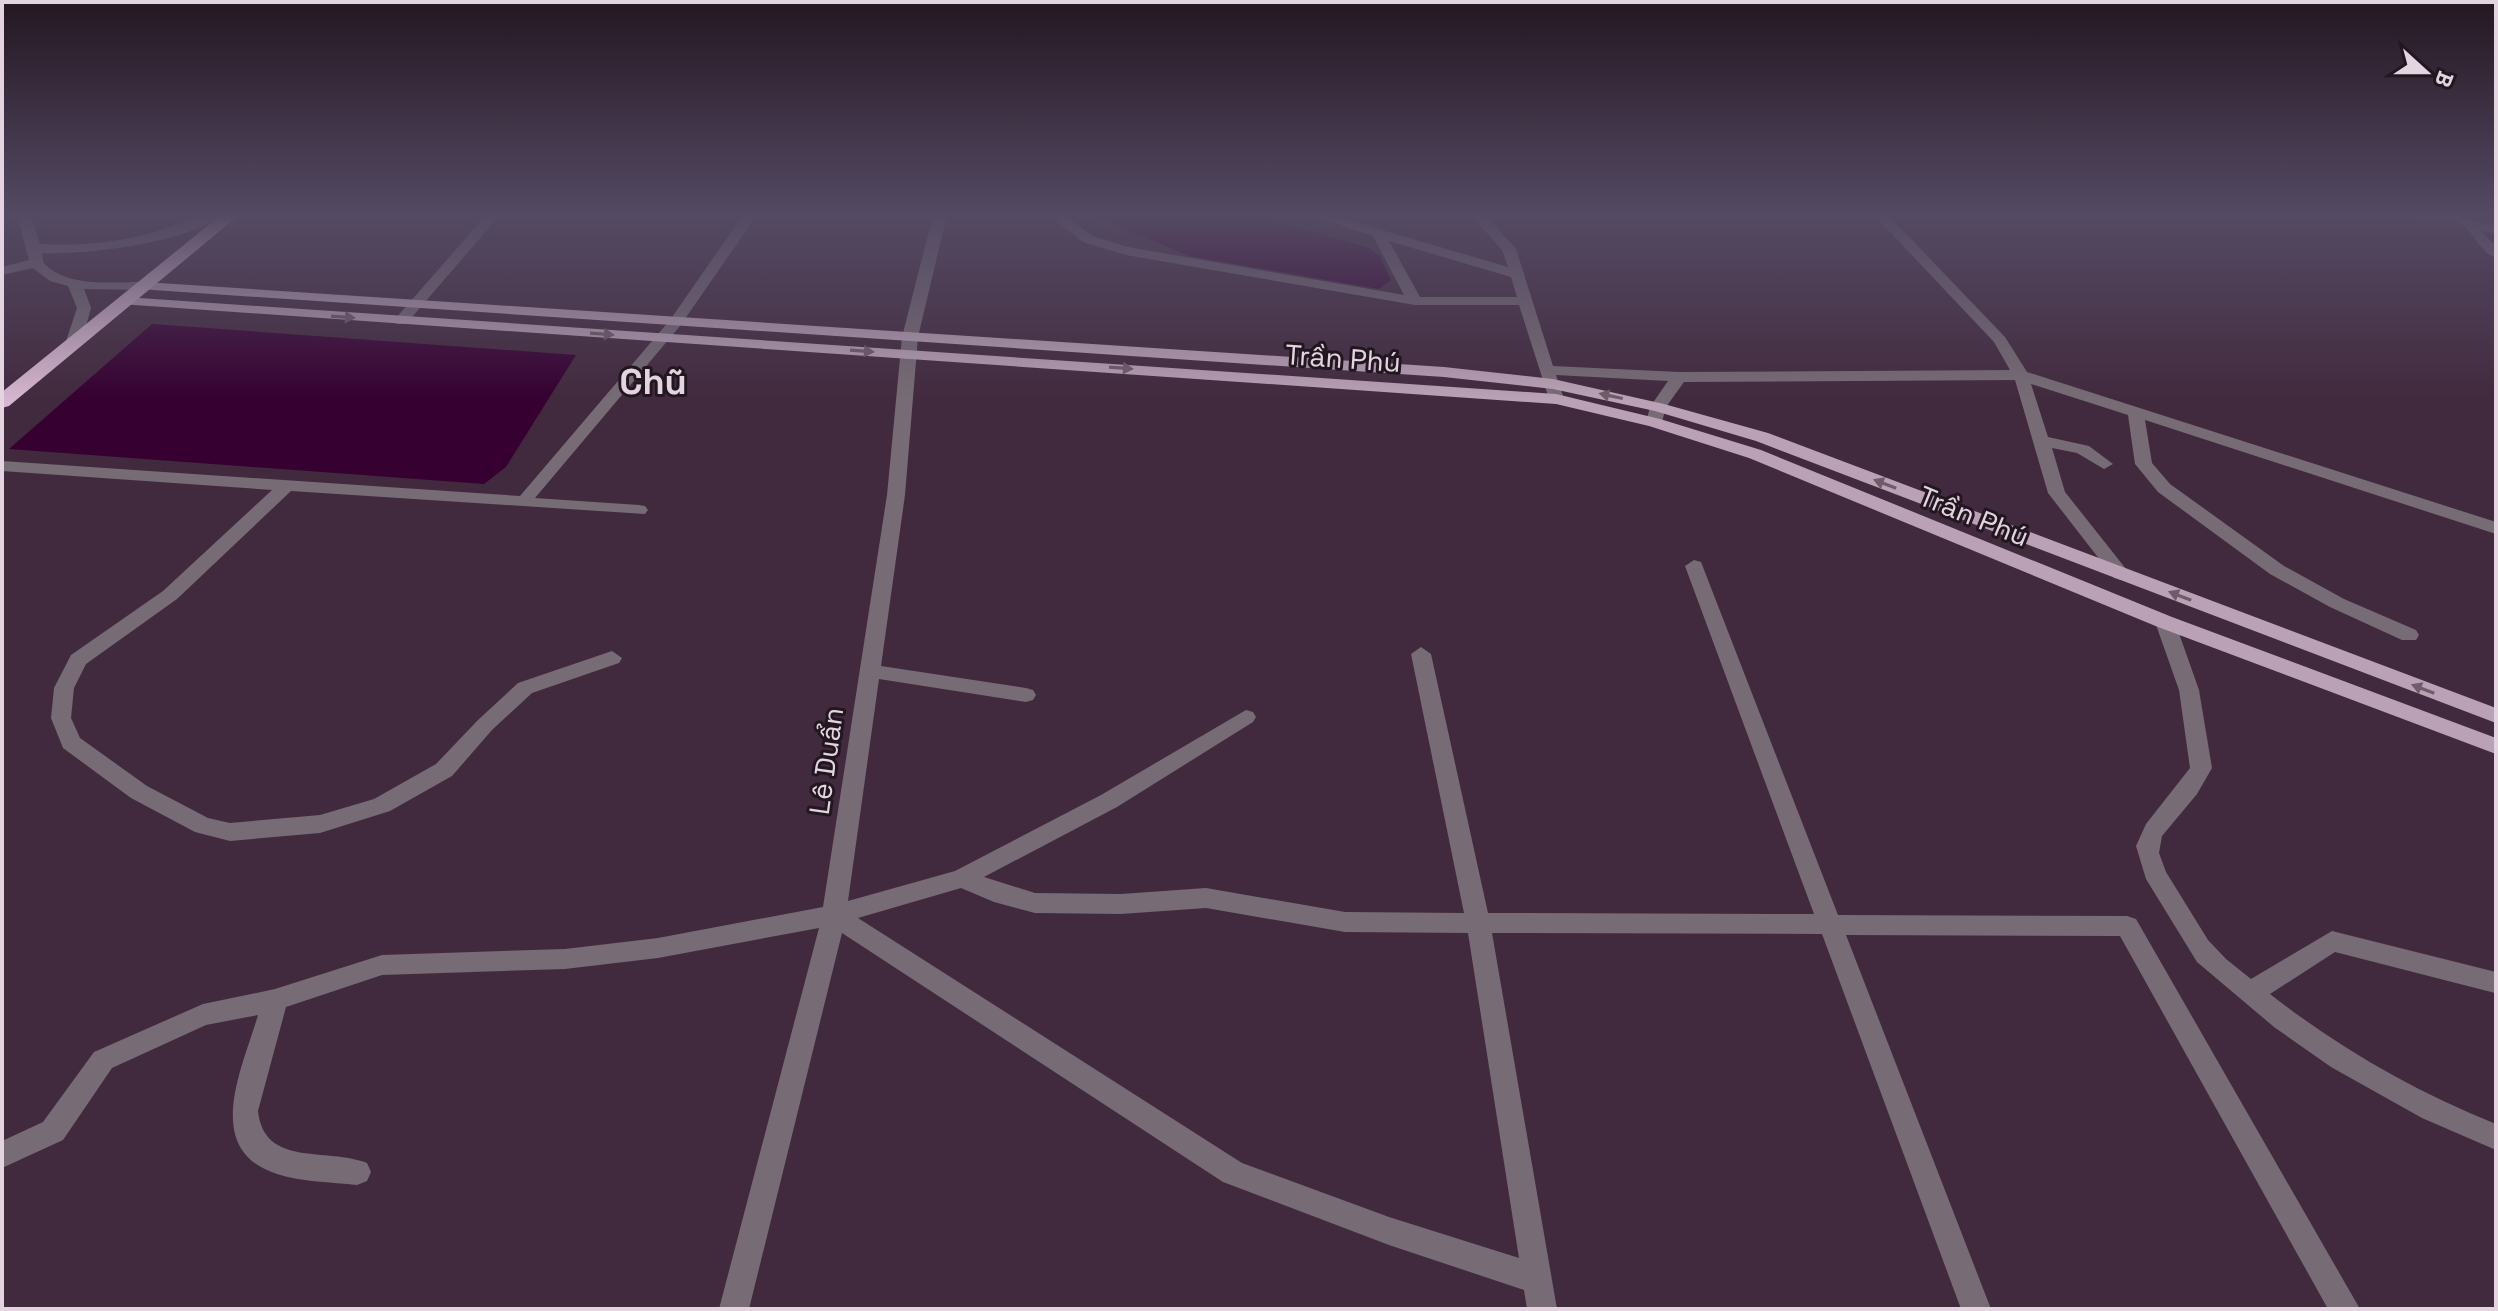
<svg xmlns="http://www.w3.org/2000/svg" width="2498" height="1311" font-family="'Space Grotesk',sans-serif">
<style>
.water{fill:#360031}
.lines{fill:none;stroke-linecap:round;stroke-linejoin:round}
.minor{fill:#776b75;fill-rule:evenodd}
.major{fill:#baa1b5;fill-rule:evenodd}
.highway{fill:#d5b6ce;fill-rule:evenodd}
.oneway{fill:#6e5c6a}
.labels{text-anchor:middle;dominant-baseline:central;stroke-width:6;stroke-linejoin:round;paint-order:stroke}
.street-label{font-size:28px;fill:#e4d4e0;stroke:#221720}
.far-town-label{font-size:36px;font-weight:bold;fill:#e4d4e0;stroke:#221720}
</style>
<rect width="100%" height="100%" fill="#422a3e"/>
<path class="water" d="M1094 215H1267L1275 221 1369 248 1380 256 1391 280 1379 289 1189 256Z
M152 324 576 355 506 467 484 484 9 449Z"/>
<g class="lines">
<path class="minor" d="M17 215H31L40 244C76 246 112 243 147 234 172 227 195 215 221 215 187 243 86 255 42 253L43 262C65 288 113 282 144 282L151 286 144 290 84 289 91 308 81 344 73 349 65 344 77 308 68 286 50 281 33 268 2 275V267L29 260Z
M486 215H500L406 324H396V318Z
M743 215H757L680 326 535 498 639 505 645 506 648 510 645 514 291 491 177 599 86 664 74 688 71 718 80 738 147 786 208 818 230 823 320 815 374 799 436 764 478 720 518 683 612 651 622 658 619 663 532 693 492 730 452 776 390 811 320 833 230 841 195 832 131 798 63 748 51 718 54 688 71 655 163 591 272 490 2 471V461L520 496 670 320Z
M933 215H947L918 337 905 495 881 666 1026 688 1033 690 1036 695 1033 700 1026 702 879 679 848 901 955 871 1101 795 1246 710 1253 712 1256 717 1253 722 1117 807 984 877 1035 893 1121 894 1206 888 1345 912 1464 913 1411 654 1421 647 1431 654 1488 913 1814 914 1685 566 1694 560 1701 562 1838 915 2127 916 2136 919 2360 1309H2328L2120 936 1846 935 1991 1309H1961L1822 934 1492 933 1557 1309H1527L1524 1290 1389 1245 1223 1182 842 933 749 1309H719L819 928 658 958 565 969 382 975 286 1007 258 1111C264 1168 327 1147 367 1163L371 1172 367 1181 357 1185C331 1182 302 1182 277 1174 201 1150 243 1067 258 1015L206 1025 112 1068 63 1140 2 1168V1141L43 1122 94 1052 203 1004 275 989 382 955 565 949 658 938 823 907 887 495 902 337ZM961 888 994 902 1035 913 1121 914 1206 908 1345 932 1468 933 1519 1258 1389 1217 1242 1163 858 918Z
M1048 215H1064L1093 236 1128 247 1404 295 1373 236 1310 215H1331L1508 267 1502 250 1471 215H1485L1516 249 1553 366 1679 372 2010 370 1994 342 1874 215H1888L2005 337 2027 372 2496 522V534L2145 420 2152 463 2170 484 2284 566 2344 599 2416 630 2419 635 2416 640H2402L2330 607 2270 574 2158 492 2135 464 2128 415 2031 384 2048 437 2089 446 2113 464 2104 469 2077 453 2052 448 2065 492 2130 574 2121 580 2114 578 2048 493 2015 380 1684 382 1666 407 1662 422 1654 427 1646 422 1650 407 1668 381 1556 375 1564 399 1556 404 1550 402 1519 305H1415L1126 255 1083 242ZM1389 241 1511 277 1517 297H1420Z
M2403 215H2463L2475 222 2496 225V233L2481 231 2496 247V258C2477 251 2473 226 2454 221 2438 217 2417 225 2403 215Z
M2165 616 2175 622 2199 690 2212 768 2197 794 2162 836 2159 853 2166 872 2208 940 2226 959 2251 979 2332 931 2496 972 2495 993 2335 952 2270 994C2339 1048 2414 1091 2496 1124V1150L2422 1118 2331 1067 2274 1027 2197 962 2146 879 2136 846 2146 824 2190 768 2179 690 2155 622Z"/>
<path class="major" d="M144 282 1444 367 1553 379 1664 404 1768 433 2496 708V723L1756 441 1655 411 1553 389 1444 377 139 289 137 286Z
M125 297 1556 394 1660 419 1761 450 2172 617 2496 738V754L2158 627 1749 458 1649 426 1556 404 120 304 118 301Z"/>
<path class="highway" d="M221 215H239L9 406 2 408V392Z"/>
</g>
<defs><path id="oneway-solid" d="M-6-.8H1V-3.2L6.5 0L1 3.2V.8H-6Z" transform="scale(2)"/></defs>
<g class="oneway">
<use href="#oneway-solid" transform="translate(343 317) rotate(4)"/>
<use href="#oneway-solid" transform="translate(602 334) rotate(4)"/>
<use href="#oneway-solid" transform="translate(862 351) rotate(4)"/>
<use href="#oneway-solid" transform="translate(1121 368) rotate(4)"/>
<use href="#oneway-solid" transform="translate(1611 396) rotate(-168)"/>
<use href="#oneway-solid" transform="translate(1885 484) rotate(-159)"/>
<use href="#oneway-solid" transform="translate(2180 596) rotate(-159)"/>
<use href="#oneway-solid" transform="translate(2423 689) rotate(-159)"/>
</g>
<linearGradient id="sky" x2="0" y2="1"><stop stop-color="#241722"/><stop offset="0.54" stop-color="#544a63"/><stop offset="1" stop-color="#544a63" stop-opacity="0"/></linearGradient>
<rect width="2498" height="399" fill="url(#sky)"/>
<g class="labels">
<g class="street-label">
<text transform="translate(1343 358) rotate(4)">Trần Phú</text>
<text transform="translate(1974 516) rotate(22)">Trần Phú</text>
<text transform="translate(826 761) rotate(-82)">Lê Duẩn</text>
</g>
<g class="far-town-label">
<text x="653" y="382">Chũ</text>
</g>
</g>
<rect width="2498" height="1311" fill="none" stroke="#e4d4e0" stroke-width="8"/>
<g transform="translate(2426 72) rotate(111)" stroke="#221720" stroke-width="6" paint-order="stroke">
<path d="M0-6L14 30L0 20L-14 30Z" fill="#e4d4e0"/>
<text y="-12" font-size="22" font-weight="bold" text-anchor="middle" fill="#e4d4e0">B</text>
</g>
</svg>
